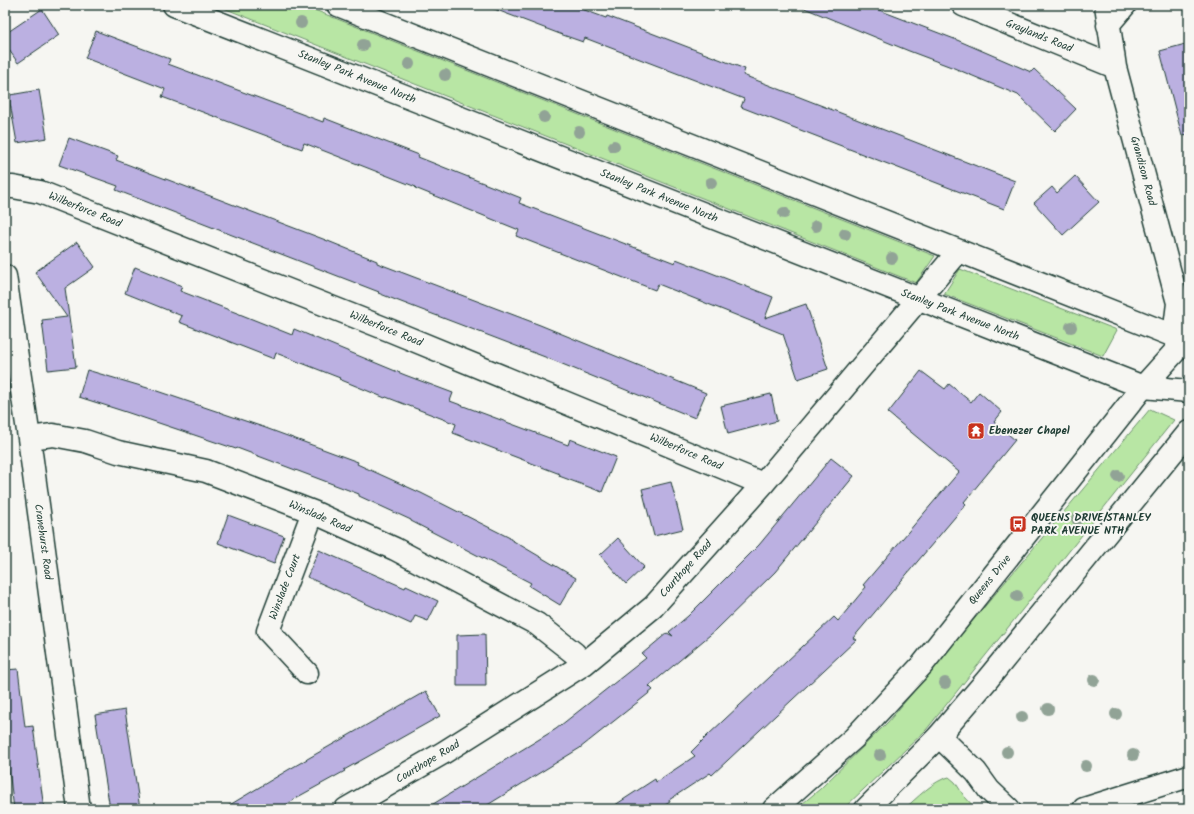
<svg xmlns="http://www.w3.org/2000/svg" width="1194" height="814" font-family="Kalam,sans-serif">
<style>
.green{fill:#b8e6a4;stroke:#6c926c}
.building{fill:#bbb0e1;stroke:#1f3d34}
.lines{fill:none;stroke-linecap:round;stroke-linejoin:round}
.street-casing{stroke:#1f3d34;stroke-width:25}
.highway-casing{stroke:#1f3d34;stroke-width:25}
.street{stroke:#f6f6f2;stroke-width:22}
.highway{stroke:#f6f6f2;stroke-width:22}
.tree{fill:#91a396}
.labels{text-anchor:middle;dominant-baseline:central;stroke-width:4;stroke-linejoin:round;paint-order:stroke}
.street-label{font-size:11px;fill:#1f3d34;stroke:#f6f6f2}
.poi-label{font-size:11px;font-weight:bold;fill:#1f3d34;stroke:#f6f6f2;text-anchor:start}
</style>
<rect width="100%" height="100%" fill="#f6f6f2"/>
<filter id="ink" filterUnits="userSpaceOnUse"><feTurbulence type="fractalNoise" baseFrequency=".025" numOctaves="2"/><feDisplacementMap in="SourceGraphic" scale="8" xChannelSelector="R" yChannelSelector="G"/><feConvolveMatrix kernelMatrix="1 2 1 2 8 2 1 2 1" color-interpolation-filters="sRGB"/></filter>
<g filter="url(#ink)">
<path class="green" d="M216 5H302L935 256 916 283Z
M960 269 1117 330 1103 356 944 294Z
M1150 409 1174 420 926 730 843 809H796L820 789 888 722Z
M949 777 955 782 964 796 976 809H904C916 799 934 780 949 777Z"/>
<path class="building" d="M489 5H571L606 18 607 16 745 69 743 75 1015 181 1004 209 741 107 744 99 585 38 583 42 560 34 489 7Z
M797 5H866L957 40 1031 72 1034 69 1076 109 1055 131 1018 95 954 68 909 51Z
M42 9 59 35 18 63 5 44V34Z
M96 31 170 59 168 64 323 122 324 118 419 155 418 157 521 198 519 203 675 263 676 259 773 297 765 318 806 304 828 369 798 379 783 334 658 284 655 290 516 236 519 230 415 188 416 187 304 143 302 149 162 97 165 89 85 58Z
M1189 43V135L1182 136 1160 51Z
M39 90 47 138 17 143 10 103V95Z
M69 138 118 156 116 160 323 239 377 261V263L540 325 706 393 695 418 545 357 401 302 378 293 379 292 116 190 118 186 59 165Z
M1075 176 1099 202 1063 235 1034 203 1052 187 1057 193Z
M77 242 95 267 65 288 76 367 48 370 42 320 67 317 35 272Z
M135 267 182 286 180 291 237 313 292 335 294 329 405 375 453 393 450 401 568 445 570 439 616 457 602 492 559 476 560 474 453 433 456 424 386 397 385 398 339 379 340 378 276 353 274 359 179 322 182 316 125 293Z
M87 370 151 389 263 427 358 462 357 464 421 493 510 538V539L576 578 560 605 529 586 531 583 411 521V520L359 496V494L237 448 236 449 126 412 79 397Z
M921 371 945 389 949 384 971 402 979 392 1002 412 994 422 1015 440 964 502 966 504 853 638 856 640 712 775 710 773 669 800 670 802 659 809H609L655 779 656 782 695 756 691 752 708 735 834 617 838 621 866 587 863 585 959 472 888 413Z
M771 394 777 421 728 434 721 406Z
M831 458 854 476 775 572 716 630 649 686 653 690 580 748 481 809H425L556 729 646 658 642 654 667 633 673 636 669 632 688 616 759 545Z
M671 482 683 529 654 536 642 489Z
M228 515 284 536 274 564 218 543Z
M618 538 644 567 626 584 600 555Z
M319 550 405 588 406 586 438 601 428 621 415 616 411 624 307 577Z
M485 634 486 686H457V635Z
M18 669 25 727 33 726 44 809H14L5 739V670Z
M426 691 440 716 344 770 345 771 294 799V800L279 809H223L288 770Z
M125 710 140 809H110L95 715Z"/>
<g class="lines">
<g class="street-casing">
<path id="street" d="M174 5 1143 387 1189 391
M338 5 1174 336 1184 342 1189 348
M963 5 1115 67
M1106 5 1115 67 1178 303 1174 336
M1108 25 1125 5
M5 187H13L40 192 389 330 763 484
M5 276 29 438 79 809
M29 438 53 435 85 441 118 452 206 471 313 512 395 549 537 624 574 653 584 664
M307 673 268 631 313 512
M939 736 976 772 989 790 1009 809
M346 809 443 753 584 664 653 607 763 484 958 252
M1084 809 1189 776"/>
</g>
<g class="highway-casing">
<path id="highway" d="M774 809 854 738 922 665 1143 387 1189 336
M866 809 939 736 987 680 1189 432"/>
</g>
<use href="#street" class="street"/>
<use href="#highway" class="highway"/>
</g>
<g class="tree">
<circle cx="301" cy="23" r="6"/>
<circle cx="363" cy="45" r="6"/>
<circle cx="409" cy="64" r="6"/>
<circle cx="445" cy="75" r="6"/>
<circle cx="544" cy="117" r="6"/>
<circle cx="579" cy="132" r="6"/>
<circle cx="614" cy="146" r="6"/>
<circle cx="711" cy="183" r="6"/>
<circle cx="784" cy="213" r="6"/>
<circle cx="816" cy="226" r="6"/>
<circle cx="845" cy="234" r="6"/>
<circle cx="892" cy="258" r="6"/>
<circle cx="1071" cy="327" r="6"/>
<circle cx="1118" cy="476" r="6"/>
<circle cx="1077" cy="519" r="6"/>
<circle cx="1017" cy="596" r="6"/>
<circle cx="1094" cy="680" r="6"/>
<circle cx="945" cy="683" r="6"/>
<circle cx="1048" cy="709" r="6"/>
<circle cx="1116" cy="714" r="6"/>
<circle cx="1022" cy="717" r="6"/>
<circle cx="1007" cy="752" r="6"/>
<circle cx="880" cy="755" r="6"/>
<circle cx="1133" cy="755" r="6"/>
<circle cx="1086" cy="766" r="6"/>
</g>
</g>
<defs>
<g id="temple-square" transform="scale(0.9)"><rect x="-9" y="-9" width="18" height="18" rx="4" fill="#c8321e" stroke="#f6f6f2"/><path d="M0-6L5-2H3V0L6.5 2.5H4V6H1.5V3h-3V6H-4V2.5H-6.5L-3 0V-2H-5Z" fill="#fff"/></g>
<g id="bus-square" transform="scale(0.9)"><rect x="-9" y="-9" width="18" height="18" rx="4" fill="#c8321e" stroke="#f6f6f2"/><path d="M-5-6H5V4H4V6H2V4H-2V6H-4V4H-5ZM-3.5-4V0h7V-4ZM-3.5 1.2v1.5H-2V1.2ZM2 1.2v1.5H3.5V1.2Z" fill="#fff"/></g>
</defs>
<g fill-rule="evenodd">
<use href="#temple-square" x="976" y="431"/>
<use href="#bus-square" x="1018" y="524"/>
</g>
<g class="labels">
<g class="street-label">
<text transform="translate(1039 36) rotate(22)">Graylands Road</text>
<text transform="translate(357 77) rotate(22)">Stanley Park Avenue North</text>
<text transform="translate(1143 171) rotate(75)">Grandison Road</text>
<text transform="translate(659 196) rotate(22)">Stanley Park Avenue North</text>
<text transform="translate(85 210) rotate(22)">Wilberforce Road</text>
<text transform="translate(960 315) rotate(21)">Stanley Park Avenue North</text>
<text transform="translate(386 329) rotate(22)">Wilberforce Road</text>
<text transform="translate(686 452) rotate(23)">Wilberforce Road</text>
<text transform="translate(320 517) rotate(23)">Winslade Road</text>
<text transform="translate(43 542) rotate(82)">Cranehurst Road</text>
<text transform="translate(686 569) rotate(-48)">Courthope Road</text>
<text transform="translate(990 580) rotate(-51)">Queens Drive</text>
<text transform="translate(285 587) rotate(-69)">Winslade Court</text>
<text transform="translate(428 762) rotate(-31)">Courthope Road</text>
</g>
<g class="poi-label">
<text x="989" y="431">Ebenezer Chapel</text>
<text x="1031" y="518">QUEENS DRIVE/STANLEY<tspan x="1031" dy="13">PARK AVENUE NTH</tspan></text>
</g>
</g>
<rect width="1194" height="814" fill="none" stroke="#f6f6f2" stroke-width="20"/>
<rect x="10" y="10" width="1174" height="794" fill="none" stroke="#1f3d34" stroke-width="1.5" filter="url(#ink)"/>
</svg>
